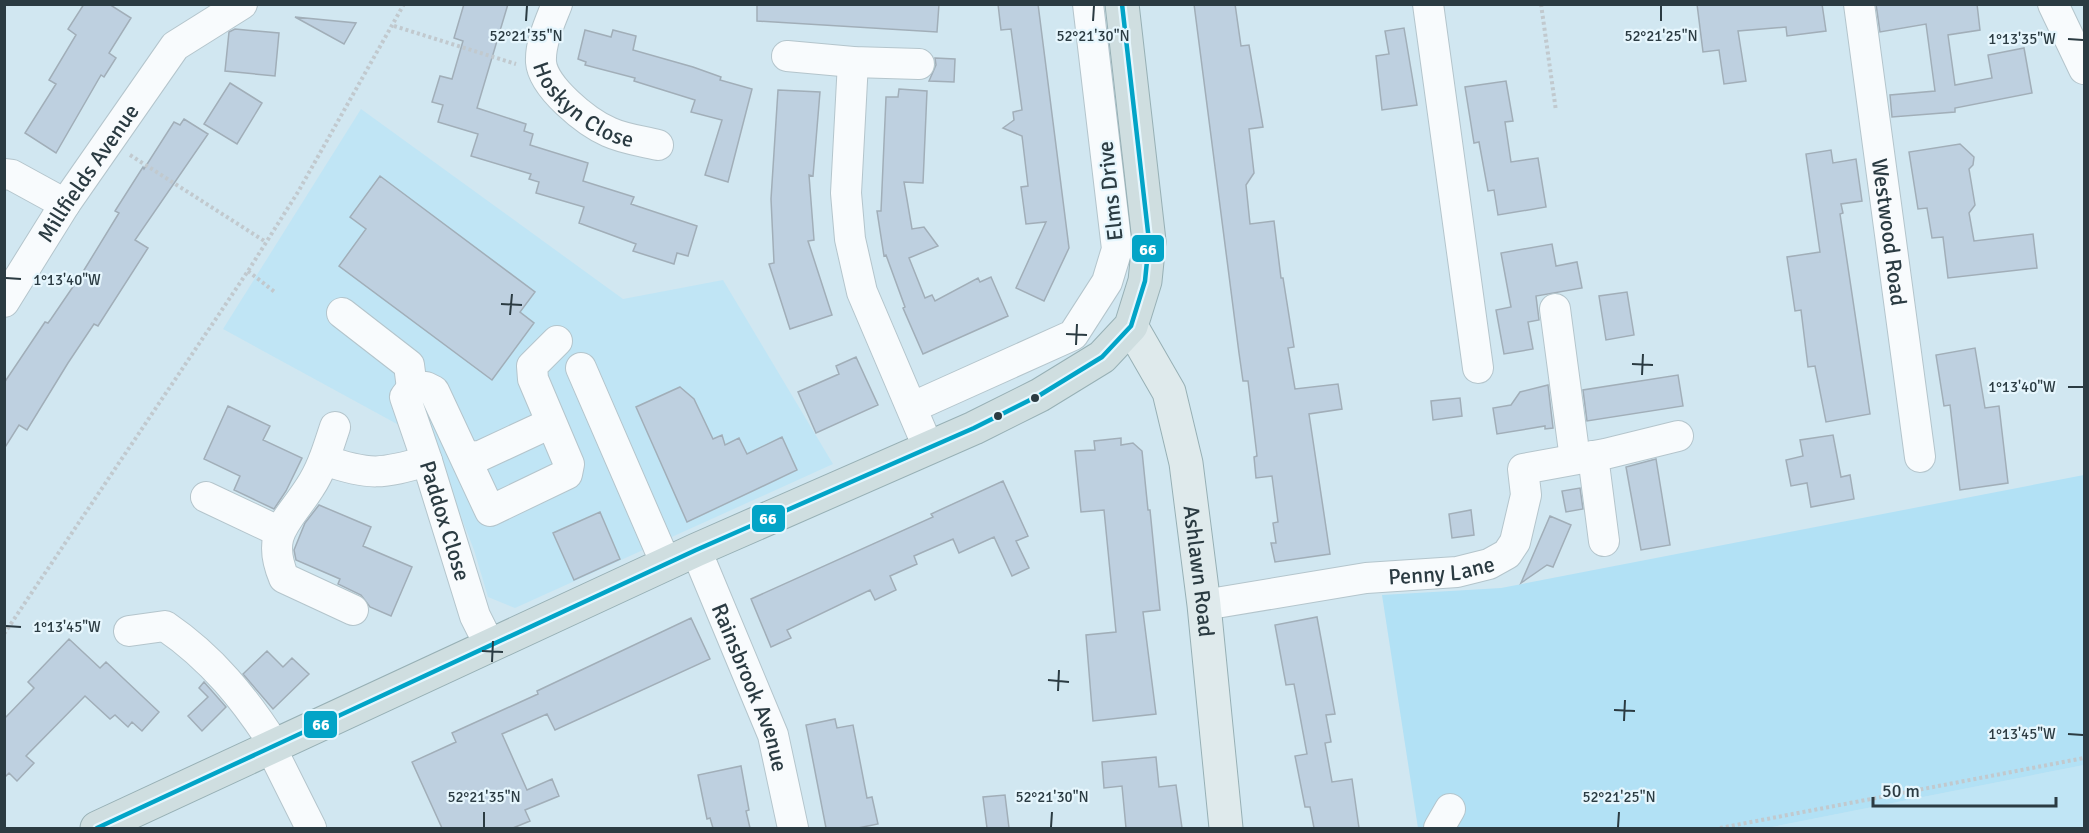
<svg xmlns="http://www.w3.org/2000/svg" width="2089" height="833" font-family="Signika,sans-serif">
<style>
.built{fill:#c0e5f5}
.green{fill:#b2e1f5}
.building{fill:#bed0e0;stroke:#a1aeb8;stroke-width:1.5}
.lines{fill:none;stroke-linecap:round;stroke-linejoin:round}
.minor-casing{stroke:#b4c5cc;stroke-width:32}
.major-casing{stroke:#97b0b5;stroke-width:35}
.highway-casing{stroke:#97b0b5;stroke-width:35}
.path{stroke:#c1c9ce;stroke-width:4;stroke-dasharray:3 3;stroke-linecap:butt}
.minor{stroke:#f8fbfd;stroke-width:30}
.major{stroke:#dfeaec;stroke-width:33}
.highway{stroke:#cfdee0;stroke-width:33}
.bus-1-casing{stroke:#e6f6fd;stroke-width:9}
.bus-1{stroke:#02a4c7;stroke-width:4.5}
.ticks{fill:none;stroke:#2b3b42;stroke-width:2}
.bus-dot{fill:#2b3b42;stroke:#e6f6fd;stroke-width:2}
.labels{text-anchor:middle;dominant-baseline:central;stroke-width:4.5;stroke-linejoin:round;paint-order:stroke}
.street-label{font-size:22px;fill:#2b3b42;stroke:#e6f6fd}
.ticks-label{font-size:15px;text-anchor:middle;fill:#2b3b42;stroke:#e6f6fd;stroke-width:4.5;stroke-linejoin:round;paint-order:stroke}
.line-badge{stroke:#e6f6fd;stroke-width:2}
.badge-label{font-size:16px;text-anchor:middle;font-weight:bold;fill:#fff}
</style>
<rect width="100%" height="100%" fill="#d1e7f1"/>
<path class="built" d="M361 109 623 299 723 280 833 464 515 608 488 597 474 550 418 407 397 424 223 329Z
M2084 765V828H1767Z"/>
<path class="green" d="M2084 475V765L1767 828H1418L1382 595 1501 588Z"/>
<path class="building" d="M84 4H109L131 18 109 53 116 58 104 77 101 75 56 153 25 133 56 84 49 80 76 35 68 29Z
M464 4H508L477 108 526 124 524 131 533 134 530 145 588 163 583 181 634 197 631 204 697 226 688 256 677 253 674 264 633 251 636 244 579 223 584 207 536 193 539 182 529 179 531 174 471 156 478 134 438 122 443 105 432 102 440 76 452 79 463 41 454 38Z
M757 4H939L937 32 757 21Z
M998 4H1038L1069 248 1044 301 1016 288 1046 222 1026 224 1021 187 1028 186 1022 136 1003 128 1014 120 1013 112 1022 110 1011 29 1001 30Z
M1194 4H1235L1241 46 1249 45 1263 127 1249 129 1254 173 1246 185 1250 224 1274 221 1281 278H1283L1294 347 1288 348 1295 389 1338 384 1342 409 1309 414 1330 554 1275 562 1271 543H1276L1273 523 1278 522 1272 476 1256 478 1254 457 1257 456 1248 381H1243L1239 353Z
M1697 4H1822L1826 31 1787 36 1786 27 1738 31 1746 81 1724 84 1719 50 1703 52Z
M1876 4H1977L1980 30 1948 35 1955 85 1992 78 1988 55 2024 48 2032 93 1955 108V112L1892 117 1890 95 1935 91 1926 24 1880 32Z
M295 17 356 23 344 44Z
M1404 28 1417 105 1382 110 1376 56 1389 54 1385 31Z
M235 29 279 33 275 76 225 71 229 32Z
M585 30 611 37 613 30 636 36 633 50 693 67 721 77 720 80 752 89 728 182 705 175 722 120 691 112 695 100 634 81 635 78 585 65 586 62 578 59Z
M935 58 955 59 954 82 929 81 936 65Z
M1506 81 1513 121 1505 122 1511 162 1538 158 1546 207 1498 215 1494 190 1488 191 1479 142 1474 143 1465 87Z
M230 83 262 103 237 144 204 124Z
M899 89 927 91 923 183 904 182 912 229 924 227 938 246 909 258 925 298 932 295 935 301 978 278 980 282 991 277 1008 316 923 354 903 308 905 307 886 255 884 256 877 211H881L886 97H898Z
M778 90 820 92 813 176 809 175 814 240 808 241 832 315 790 329 769 264 774 263 771 199Z
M184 119 208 134 135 240 148 248 98 326 94 324 68 363 27 430 19 425 4 449V383L45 322 48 323 51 319 81 275 119 213 115 211 143 167 144 169 174 122 180 125Z
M1960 144 1974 157 1973 165 1969 169 1975 205 1969 213 1974 241 2033 234 2037 268 1948 278 1943 237 1932 238 1927 208 1918 209 1909 152Z
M1831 150 1833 163 1856 159 1862 201 1841 204 1843 213 1840 214 1870 414 1826 422 1815 366 1808 367 1801 310 1795 311 1787 257 1820 252 1806 154Z
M380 176 535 292 520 312 534 323 492 380 339 266 366 229 350 217Z
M1552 244 1556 266 1577 262 1582 288 1536 296 1539 320 1528 322 1533 349 1504 354 1496 310 1511 307 1501 253Z
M1627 292 1634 335 1606 340 1599 296Z
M1975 348 1985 408 1999 406 2008 483 1960 490 1950 405 1944 406 1936 355Z
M856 357 878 405 816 433 798 392 839 374 836 366Z
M1678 375 1683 406 1587 421 1583 390Z
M1548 385 1553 428 1545 429V426L1497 434 1493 408 1511 405 1520 392Z
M680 387 694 399 713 439 722 435 725 445 739 438 747 454 782 437 797 470 687 522 636 407Z
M1460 398 1462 416 1433 420 1431 401Z
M228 406 270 426 263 440 302 458 286 491 274 509 234 490 240 476 204 459Z
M1833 435 1841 477 1850 475 1854 499 1811 507 1807 483 1791 486 1786 460 1803 456 1800 440Z
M1121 438V445L1133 443 1142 451 1148 510H1150L1160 610 1143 612 1156 714 1093 721 1086 635 1116 632 1104 510 1081 512 1075 451 1095 450 1094 441Z
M1656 459 1670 545 1641 550 1626 467Z
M1003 481 1028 536 1016 541 1029 568 1012 576 994 537 959 553 953 539 914 556 917 564 890 576 896 590 875 600 870 590 787 630 791 638 771 647 751 599 933 517 931 514Z
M1580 488 1583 509 1566 512 1562 491Z
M319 505 371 527 363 546 412 567 391 616 370 607 361 595 338 584 340 579 296 560 294 550 305 523Z
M1471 510 1474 535 1452 538 1449 514Z
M600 512 620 559 574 580 553 533Z
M1550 516 1571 525 1553 567 1547 565 1521 583Z
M1317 617 1335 714 1326 715 1331 742 1325 743 1332 782 1352 779 1359 828H1314L1310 807H1305L1295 756 1307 754 1294 684 1286 685 1275 625Z
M691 618 710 659 555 730 547 714 502 734 527 790 552 779 559 796 525 810 530 821 513 828H442L412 762 456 742 452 733 538 694 537 691Z
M69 639 100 668 106 662 159 712 142 731 132 722 128 727 115 715 110 719 85 696 26 756 34 763 17 781 9 773 4 778V719L34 688 28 682Z
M267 651 283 667 292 658 309 674 273 709 243 674Z
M204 682 226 707 202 731 188 716 208 697 199 688Z
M835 719 837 728 853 725 867 798 872 797 878 824 858 828H826L806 725Z
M1156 757 1159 787 1176 785 1182 828H1126L1122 786 1104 788 1102 762Z
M741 766 749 810 746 811 750 828H713L710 818 707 819 698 775Z
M1005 795 1009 828H987L983 797Z"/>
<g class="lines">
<g class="minor-casing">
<g id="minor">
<path id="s1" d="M557 4C550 22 540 43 541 62 543 87 586 122 609 132 624 139 642 141 658 145"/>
<path d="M1428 4 1478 368"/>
<path id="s2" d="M1859 4 1920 457"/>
<path d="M2053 4 2084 69"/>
<path d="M787 56 853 62 919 64"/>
<path d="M853 62 846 193 850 239 862 292 928 447"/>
<path d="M4 174 12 175 65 204"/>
<path id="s3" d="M4 302 65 204 175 46 242 4"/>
<path d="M1555 309 1575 459"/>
<path d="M342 313 409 365 412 388"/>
<path d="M581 368 666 564"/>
<path d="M913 407 1073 335 1107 282 1117 249 1088 4"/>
<path d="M335 427C328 448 322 469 310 487 288 522 265 533 284 578L353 610"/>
<path d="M1593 456 1604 541"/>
<path d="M466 457 480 456 551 423"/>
<path id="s4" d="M324 460C370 476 382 474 427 461L475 616 490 646"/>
<path d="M427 461 405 397 412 388 426 387 434 391 490 511 567 474 569 464 533 379 532 366 557 341"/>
<path d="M206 497 278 531"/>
<path id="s5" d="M696 550 773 735 793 828"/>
<path id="s6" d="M1204 605 1366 578 1457 572 1489 564 1507 554 1515 542 1526 495 1523 469 1605 454 1678 436"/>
<path d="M129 631 165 626C212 658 245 699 275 746"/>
<path d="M271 748 311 828"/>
<path d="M1439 828 1450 809"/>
</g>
</g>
<g class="major-casing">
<g id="major">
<path id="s7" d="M1131 326 1169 392 1186 463 1204 605 1226 828"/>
</g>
</g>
<g class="highway-casing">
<path id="highway" d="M97 828 696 550 974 428 1040 395 1102 357 1131 326 1145 281 1149 241 1122 4"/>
</g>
<path class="path" d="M1541 4 1556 111
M394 26 516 64
M130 155 266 242
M248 271 276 293
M4 634 248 271 298 192 404 4
M1720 828 2084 758"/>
<use href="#minor" class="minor"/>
<use href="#major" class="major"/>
<use href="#highway" class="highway"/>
<g class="bus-1-casing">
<path id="bus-1" d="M97 828 696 550 974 428 1040 395 1102 357 1131 326 1145 281 1149 241 1122 4"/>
</g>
<use href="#bus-1" class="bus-1"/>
</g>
<path class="ticks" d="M526 21 527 6M1093 21 1094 6M1661 21V6M2068 39 2083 40M6 278 21 279M501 304 522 305M510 315 512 294M1066 334 1087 335M1076 345 1077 324M1632 364 1653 365M1642 375 1643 354M2068 387H2083M6 626 21 627M482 651 503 652M492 662 493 641M1048 680 1069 682M1058 691 1059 670M1614 710 1635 711M1624 721 1625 700M2068 734 2083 735M484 827V812M1051 827 1052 812M1618 827 1619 812"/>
<g class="bus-dot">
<circle cx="1035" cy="398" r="5"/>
<circle cx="998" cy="416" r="5"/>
</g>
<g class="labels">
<g class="street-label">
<text stroke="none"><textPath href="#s1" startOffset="124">Hoskyn Close</textPath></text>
<text stroke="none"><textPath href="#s3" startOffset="154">Millfields Avenue</textPath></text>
<text transform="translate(1110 191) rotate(-96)">Elms Drive</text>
<text stroke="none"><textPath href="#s2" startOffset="230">Westwood Road</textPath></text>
<text stroke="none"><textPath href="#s4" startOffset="168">Paddox Close</textPath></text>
<text stroke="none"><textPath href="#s6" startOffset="240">Penny Lane</textPath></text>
<text stroke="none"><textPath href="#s7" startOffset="258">Ashlawn Road</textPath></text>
<text stroke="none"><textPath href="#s5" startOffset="148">Rainsbrook Avenue</textPath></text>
</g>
</g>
<g class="ticks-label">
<text x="526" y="41">52°21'35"N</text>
<text x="1093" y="41">52°21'30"N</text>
<text x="1661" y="41">52°21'25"N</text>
<text x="2022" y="44">1°13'35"W</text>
<text x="67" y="285">1°13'40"W</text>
<text x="2022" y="392">1°13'40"W</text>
<text x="67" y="632">1°13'45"W</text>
<text x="2022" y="739">1°13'45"W</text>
<text x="484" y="802">52°21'35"N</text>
<text x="1052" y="802">52°21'30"N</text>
<text x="1619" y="802">52°21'25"N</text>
</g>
<g class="line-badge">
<rect x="1131" y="234" width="34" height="29" rx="6" fill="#02a4c7"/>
<rect x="751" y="504" width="35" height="29" rx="6" fill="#02a4c7"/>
<rect x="303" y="710" width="35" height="29" rx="6" fill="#02a4c7"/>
</g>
<g class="badge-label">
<text x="1148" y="255">66</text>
<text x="768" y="524">66</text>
<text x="321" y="730">66</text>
</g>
<rect width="2089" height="833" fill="none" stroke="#2b3b42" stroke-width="12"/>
<path d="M1873 797v9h183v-9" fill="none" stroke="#2b3b42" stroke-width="3"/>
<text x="1882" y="797" font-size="18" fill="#2b3b42" stroke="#e6f6fd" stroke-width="4.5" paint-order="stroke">50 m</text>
</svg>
